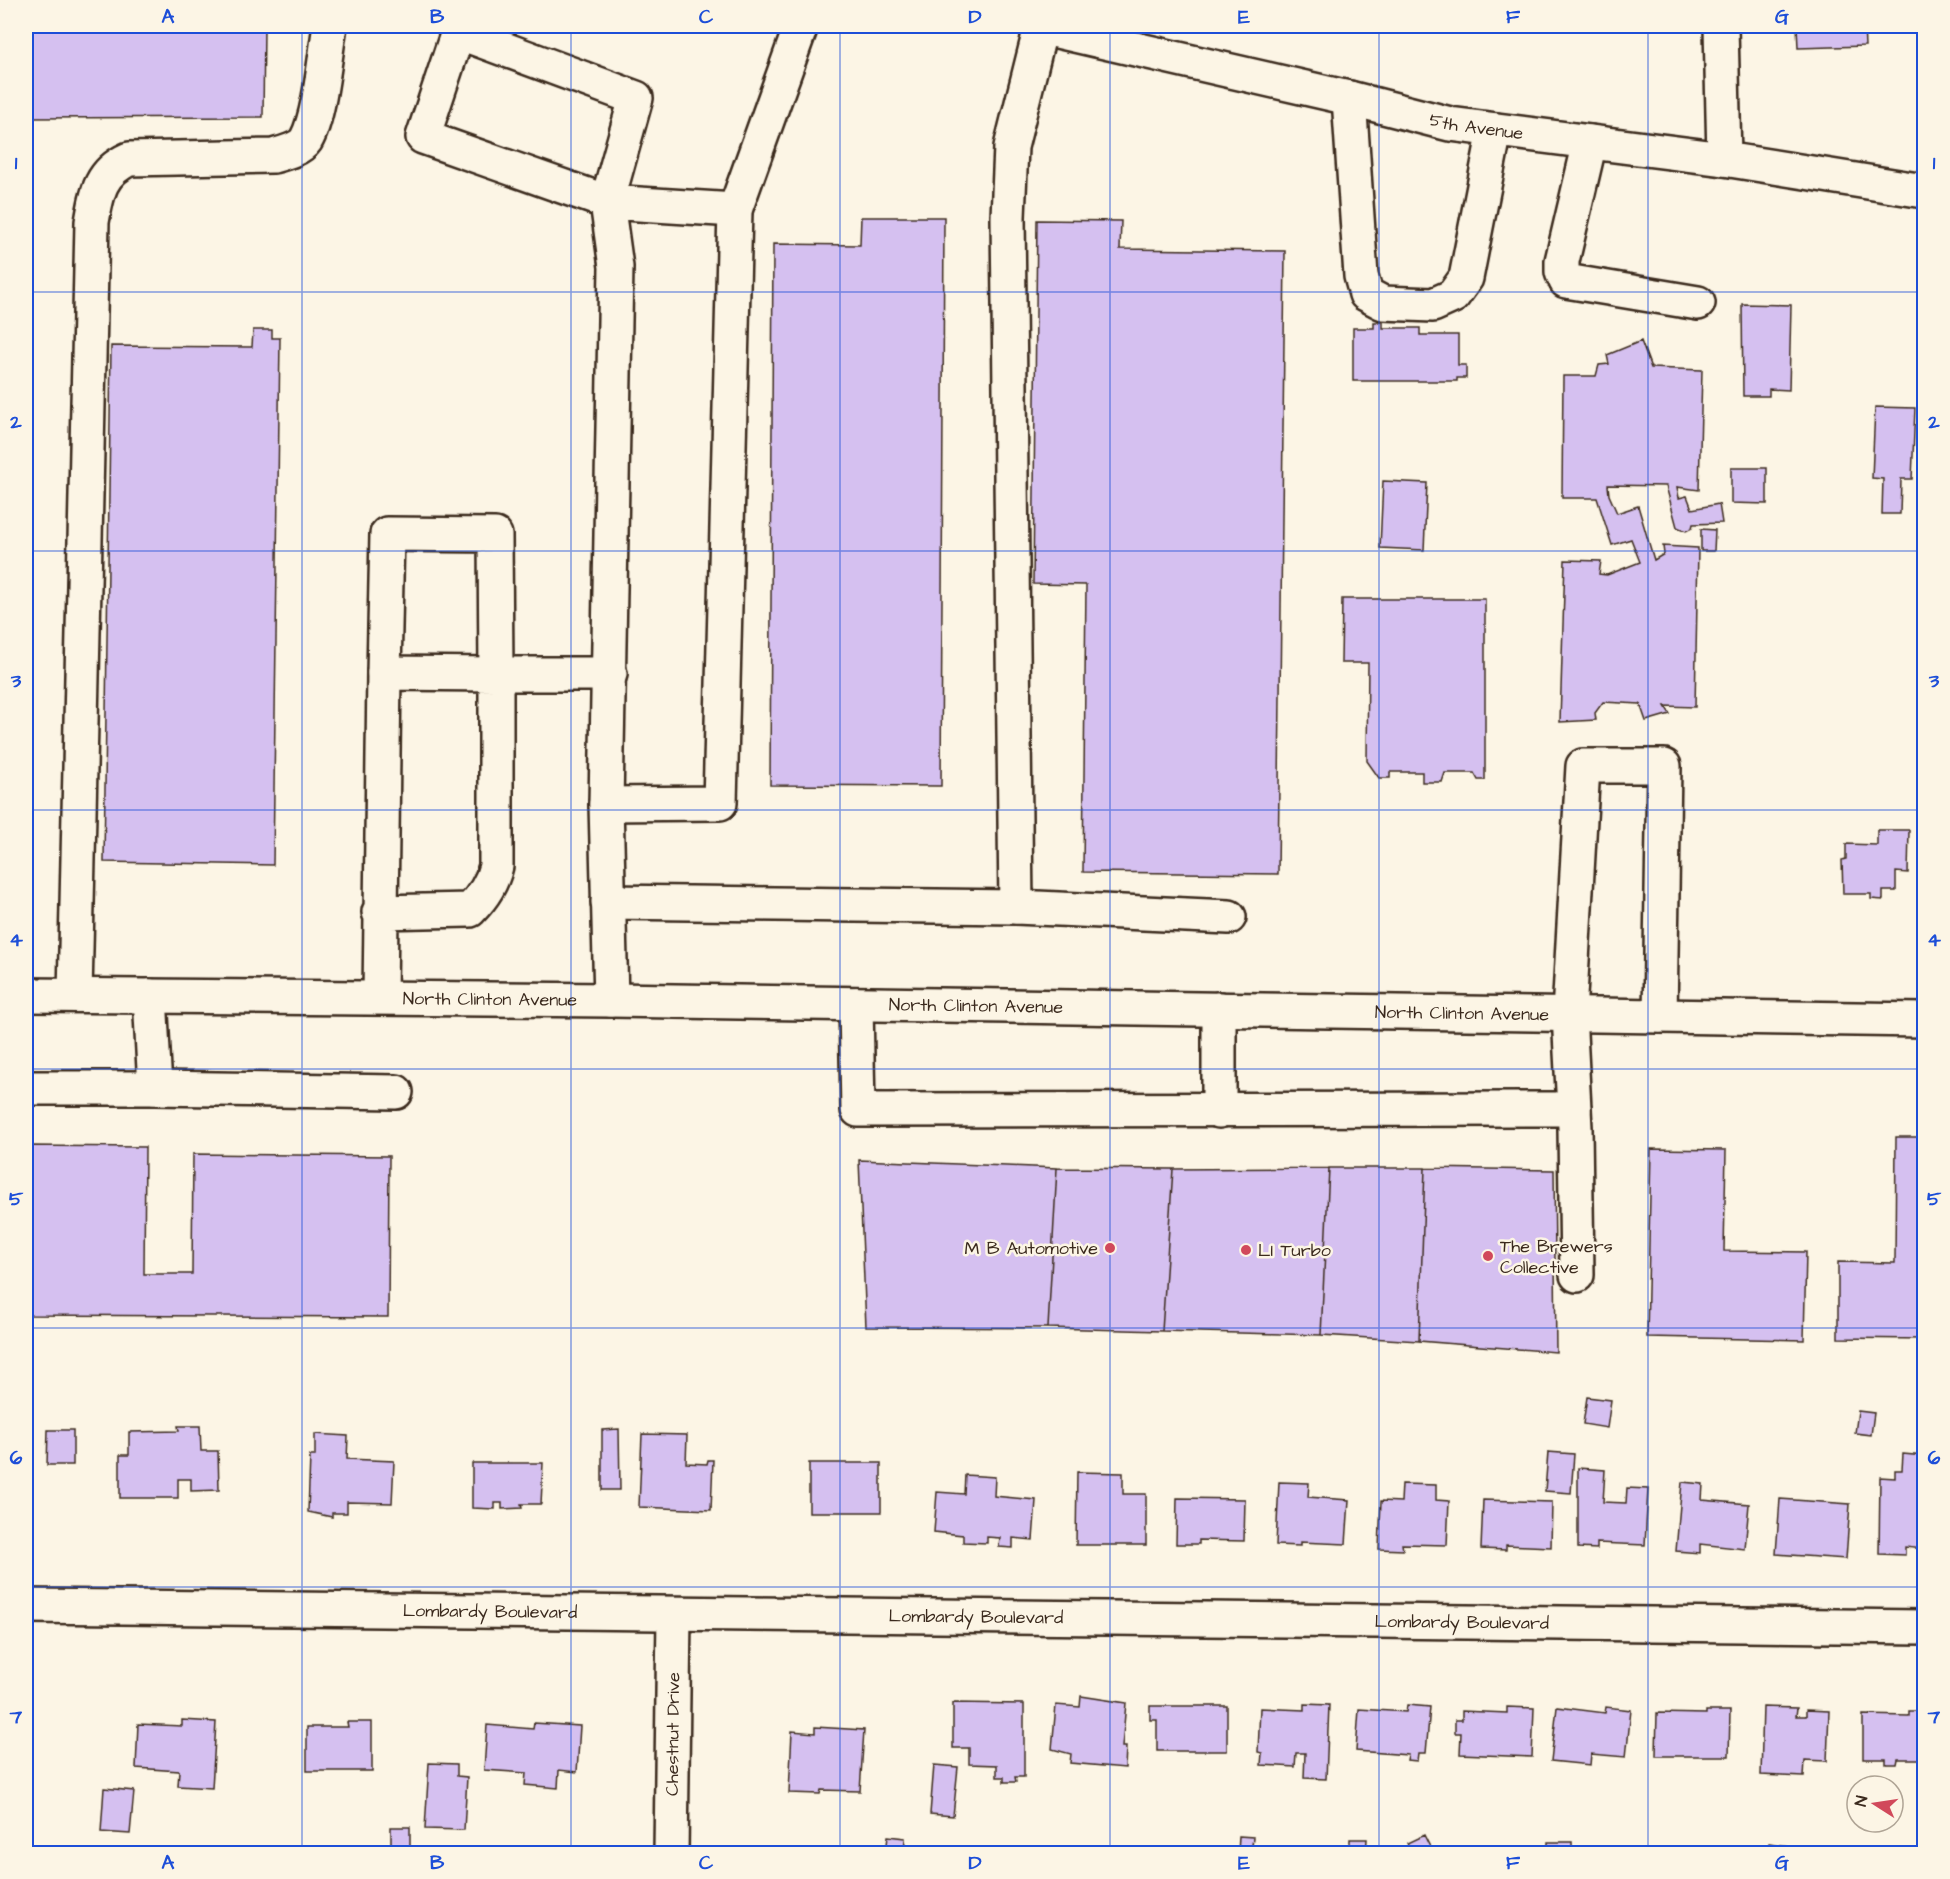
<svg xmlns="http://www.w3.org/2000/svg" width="1950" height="1879" font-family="'Architects Daughter',sans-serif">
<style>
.building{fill:#d5c0f0;stroke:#3b2a1e;stroke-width:1.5}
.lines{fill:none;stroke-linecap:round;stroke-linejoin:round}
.minor-casing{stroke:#3b2a1e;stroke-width:38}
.major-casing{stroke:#3b2a1e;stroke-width:38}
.minor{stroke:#fcf5e5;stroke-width:33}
.major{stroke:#fcf5e5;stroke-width:33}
.grid{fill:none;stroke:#1d4ed8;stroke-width:1.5;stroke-opacity:0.55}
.poi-dot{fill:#d1495b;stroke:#fcf5e5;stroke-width:2}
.labels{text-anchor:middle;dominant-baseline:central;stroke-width:5;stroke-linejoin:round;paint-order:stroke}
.street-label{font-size:18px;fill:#3b2a1e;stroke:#fcf5e5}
.poi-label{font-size:18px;fill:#3b2a1e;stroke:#fcf5e5;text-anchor:start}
.neatline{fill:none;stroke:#1d4ed8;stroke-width:2}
.grid-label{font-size:20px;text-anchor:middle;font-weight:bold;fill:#1d4ed8}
</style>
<rect width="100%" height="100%" fill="#fcf5e5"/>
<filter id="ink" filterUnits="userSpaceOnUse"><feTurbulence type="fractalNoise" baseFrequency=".0167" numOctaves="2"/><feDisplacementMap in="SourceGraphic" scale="12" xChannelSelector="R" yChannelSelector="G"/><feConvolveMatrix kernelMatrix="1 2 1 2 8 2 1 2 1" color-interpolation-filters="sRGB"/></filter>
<g filter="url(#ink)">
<path class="building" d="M26 26H264L263 117 26 118Z
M1797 26H1864L1865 46 1798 48Z
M861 217H944L941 786 770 785 773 244 860 245Z
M1037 220 1121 221 1120 249 1285 251 1278 874 1083 872 1086 585 1033 584Z
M1742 304 1791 305 1789 390 1769 389V396H1743Z
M1374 322H1383V328H1420V335H1458V365H1466V378H1457V381H1353V328H1374Z
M253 330H272V338H280L273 865 104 862 111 346 252 347Z
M1641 341 1651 368 1702 370 1699 490 1677 487 1679 498 1687 496 1692 509 1719 504 1722 523 1693 524 1692 528 1686 531 1677 527 1666 486 1608 485 1609 495 1617 513 1638 506 1654 560 1664 554 1663 546 1698 548 1695 707 1665 706 1670 714 1646 721 1640 704 1603 702 1595 713 1596 720 1560 722 1565 560 1601 561 1599 574 1607 575 1640 562 1631 539 1612 545 1597 498H1562L1563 376H1596L1599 365 1609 364 1607 355Z
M1875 407 1915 408 1912 479H1901L1900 514H1882L1883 479 1872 478Z
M1731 468H1767V504L1731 503Z
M1383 481 1427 483 1424 550 1380 548Z
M1701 529 1715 530 1714 551H1701Z
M1342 599H1485V780H1478L1474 773H1445L1442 782H1422V772H1390V778H1379L1367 761 1368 663H1341Z
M1877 830H1909L1908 873 1896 872V891H1883V900L1871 899V894H1843L1842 860 1846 859V844L1877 845Z
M1896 1137H1924V1339L1838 1338V1262L1895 1263Z
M26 1146 145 1147 144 1274H192L193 1154 389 1156 388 1317 26 1315Z
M1651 1149 1726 1150 1724 1251 1806 1252 1804 1340 1647 1337Z
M859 1160 1057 1168 1048 1328 866 1327Z
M1057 1168 1173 1169 1162 1331 1048 1328Z
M1329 1168H1425L1419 1341 1321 1335Z
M1329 1168 1321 1335 1162 1331 1173 1169Z
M1425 1168 1554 1170 1556 1352 1419 1341Z
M1587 1397 1611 1400 1607 1428 1583 1424Z
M1858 1411 1874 1413 1871 1435 1855 1433Z
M178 1426H200L201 1451H218L219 1490 191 1491V1479H178V1498H120V1455H129V1432L179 1431Z
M619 1429 620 1490H602V1430Z
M48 1430H73V1465H47Z
M315 1434 348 1436 347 1459 394 1461 392 1503 347 1502V1513H332V1517L308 1512 310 1456H315Z
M642 1434 687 1435 686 1463 707 1464 708 1460H713L711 1510 639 1507Z
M1548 1452 1574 1454 1571 1493 1545 1491Z
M1903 1454 1924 1456V1549L1905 1547V1555L1879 1554 1880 1477 1895 1478V1470H1902Z
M472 1463H543L541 1504H521L522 1508 502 1509V1503H495V1509L472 1508Z
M809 1463H881V1512H809Z
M1578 1468 1605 1470 1603 1502 1626 1503 1627 1488 1648 1489 1645 1545 1597 1543V1549L1578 1548Z
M1077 1472 1123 1473V1494H1146V1545H1076Z
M965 1475 995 1477 994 1496 1036 1500 1033 1540 1013 1538V1548L999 1547 1000 1538 987 1537V1543L963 1542V1535L934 1532 937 1492 964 1494Z
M1279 1482 1309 1483 1308 1497 1349 1500 1346 1544 1300 1542V1546L1276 1545Z
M1682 1482 1703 1484 1702 1500 1749 1504 1745 1549 1700 1544V1553L1676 1551Z
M1402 1484 1436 1485V1500L1449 1501 1447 1545 1402 1544 1403 1550 1379 1549 1381 1501 1401 1502Z
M1177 1498 1245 1499 1244 1541 1199 1540V1544H1176Z
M1780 1499 1850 1504 1846 1559 1776 1554Z
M1483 1500 1552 1502 1551 1547 1506 1545V1550L1481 1549Z
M1081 1696 1126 1703 1122 1747H1126L1125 1768 1070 1763 1071 1754 1052 1749 1056 1705 1080 1707Z
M953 1703 1024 1704V1777H1015L1016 1782H1004V1777H997V1765L969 1764V1748H953Z
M1304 1704 1329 1705 1326 1779 1304 1778 1305 1753H1296L1295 1767 1261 1765 1262 1753 1258 1752 1260 1708 1304 1710Z
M1407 1705 1430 1707 1426 1753H1418L1417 1761 1407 1760 1408 1755 1356 1751 1359 1709 1406 1712Z
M1150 1706H1227V1751H1157V1720H1150Z
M1507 1707 1534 1708 1532 1757 1460 1754 1461 1733H1455V1720H1462V1711L1507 1713Z
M1557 1707 1605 1713 1606 1707 1631 1710 1626 1757 1591 1754 1590 1765 1551 1761Z
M1763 1707 1797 1708 1796 1716H1806V1710L1829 1711 1827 1761 1805 1760 1804 1777 1761 1775Z
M1706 1711H1730L1729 1756H1656L1657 1713 1706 1714Z
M1909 1711H1924V1759H1898L1897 1764H1886V1759H1863V1715L1909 1716Z
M26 1714H29L31 1759H26Z
M182 1720 216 1722 212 1788 178 1786 179 1771 136 1768 138 1724 182 1726Z
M347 1722H372V1771H307V1727H348Z
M534 1723 580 1726 577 1772 559 1770 558 1788 525 1785 526 1773 484 1770 487 1725 533 1729Z
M815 1727 864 1730 860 1791 821 1790 820 1794 789 1793 792 1731 815 1733Z
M429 1763 457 1764V1776L467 1777 464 1830 425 1829Z
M934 1765 958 1767 953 1816 930 1814Z
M104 1788 134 1791 130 1834 101 1832Z
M391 1827H410V1846H391Z
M1424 1835 1431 1849 1420 1854H1412L1407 1843Z
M888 1836 905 1838 904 1854H886Z
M1239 1836 1253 1837 1251 1854H1238Z
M1350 1839H1367L1366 1854H1350Z
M1548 1842H1572V1854H1548Z
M1769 1843 1795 1847 1794 1854H1767Z"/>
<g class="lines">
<g class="minor-casing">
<g id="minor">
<path d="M1721 26 1724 159"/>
<path d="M1349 98 1361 276 1366 294 1383 303 1433 305 1453 296 1466 278 1495 130"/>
<path d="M1590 142 1562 261V272L1566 281 1698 303"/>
<path d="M384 673 387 534 495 535 496 674H610"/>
<path d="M606 804 720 803 735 210 801 26"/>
<path d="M608 902 1016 907 1008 217 1011 147 1041 27"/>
<path d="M1016 907 1229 917"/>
<path d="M379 912 470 910C483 897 492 884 496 866V674L384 673 380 997"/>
<path id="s1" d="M26 995 611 1000 1924 1020"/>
<path d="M75 995 92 222C97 193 100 172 129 159L273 156C284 153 300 149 306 140 320 116 325 54 330 26"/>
<path d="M611 1000 606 804 616 267 607 202 636 98 458 32 423 137 607 202 735 210"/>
<path d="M856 1004 858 1110 1574 1109"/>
<path d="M26 1088H155L150 996"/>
<path d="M155 1088 396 1092"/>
<path d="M1219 1111V1009"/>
<path d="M1577 1275 1575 1128 1569 1014 1583 766H1664L1660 1016"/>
<path id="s2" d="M26 1606 1924 1627"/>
<path id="s3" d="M671 1854 674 1614"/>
</g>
</g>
<g class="major-casing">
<g id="major">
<path id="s4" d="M1035 26 1349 98 1450 124 1724 159 1924 191"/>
</g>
</g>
<use href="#minor" class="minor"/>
<use href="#major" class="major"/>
</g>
</g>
<path class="grid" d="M302 26V1854M571 26V1854M840 26V1854M1110 26V1854M1379 26V1854M1648 26V1854M26 292H1924M26 551H1924M26 810H1924M26 1069H1924M26 1328H1924M26 1587H1924"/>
<g class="poi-dot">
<circle cx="1110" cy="1248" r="6"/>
<circle cx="1246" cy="1250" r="6"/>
<circle cx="1488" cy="1256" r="6"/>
</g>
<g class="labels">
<g class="street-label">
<text stroke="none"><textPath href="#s4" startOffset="453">5th Avenue</textPath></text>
<text stroke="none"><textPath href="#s1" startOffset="464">North Clinton Avenue</textPath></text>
<text stroke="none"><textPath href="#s1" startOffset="950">North Clinton Avenue</textPath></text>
<text stroke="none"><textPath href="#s1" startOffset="1436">North Clinton Avenue</textPath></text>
<text stroke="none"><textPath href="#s2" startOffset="464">Lombardy Boulevard</textPath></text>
<text stroke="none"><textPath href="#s2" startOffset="950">Lombardy Boulevard</textPath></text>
<text stroke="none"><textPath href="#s2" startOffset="1436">Lombardy Boulevard</textPath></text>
<text stroke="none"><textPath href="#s3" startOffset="120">Chestnut Drive</textPath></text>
</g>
<g class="poi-label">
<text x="1500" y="1246">The Brewers<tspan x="1500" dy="21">Collective</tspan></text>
<text x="1098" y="1248" text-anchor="end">M B Automotive</text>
<text x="1258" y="1250">LI Turbo</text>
</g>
</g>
<rect width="1950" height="1879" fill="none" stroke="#fcf5e5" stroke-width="66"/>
<g transform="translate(1875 1804) rotate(282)"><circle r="28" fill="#fcf5e5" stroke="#afa495" stroke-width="1.5"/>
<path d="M0-4.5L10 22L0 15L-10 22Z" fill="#d1495b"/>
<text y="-9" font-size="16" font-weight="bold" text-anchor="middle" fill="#3b2a1e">N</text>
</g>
<rect x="33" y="33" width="1884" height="1813" class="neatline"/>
<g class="grid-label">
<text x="168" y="23">A</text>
<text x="437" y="23">B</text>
<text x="706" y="23">C</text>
<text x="975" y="23">D</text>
<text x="1244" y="23">E</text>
<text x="1513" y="23">F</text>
<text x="1782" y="23">G</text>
<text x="16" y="169">1</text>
<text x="1934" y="169">1</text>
<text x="16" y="428">2</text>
<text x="1934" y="428">2</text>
<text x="16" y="687">3</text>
<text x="1934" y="687">3</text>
<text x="16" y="946">4</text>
<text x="1934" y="946">4</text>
<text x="16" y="1205">5</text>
<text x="1934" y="1205">5</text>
<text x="16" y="1464">6</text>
<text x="1934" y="1464">6</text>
<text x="16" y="1723">7</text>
<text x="1934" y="1723">7</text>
<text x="168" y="1869">A</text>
<text x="437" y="1869">B</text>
<text x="706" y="1869">C</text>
<text x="975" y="1869">D</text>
<text x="1244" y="1869">E</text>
<text x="1513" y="1869">F</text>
<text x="1782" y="1869">G</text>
</g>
</svg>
